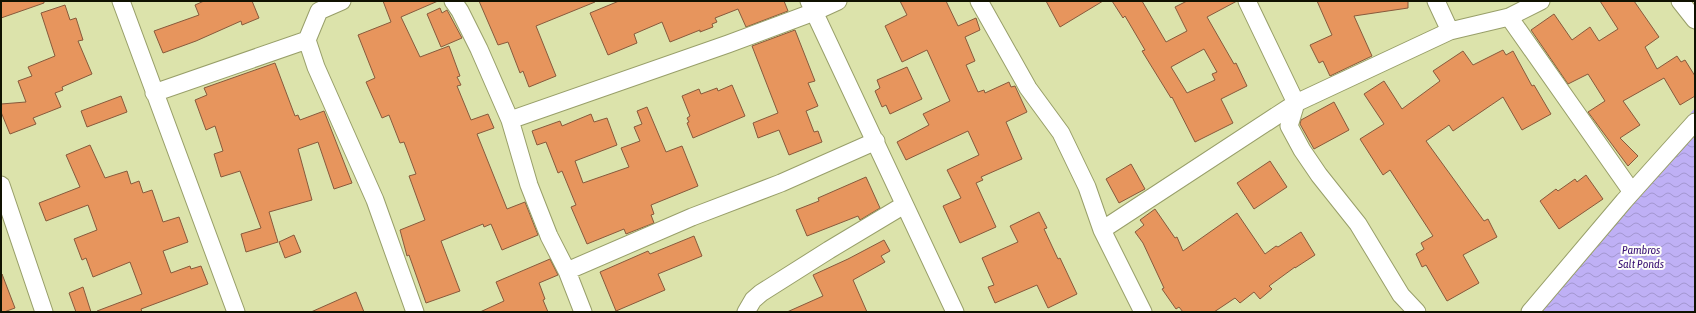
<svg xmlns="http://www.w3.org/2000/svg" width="1696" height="313" font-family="'Asap Condensed',sans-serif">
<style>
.water{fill:url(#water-waves)}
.building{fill:#e7955d;stroke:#875a3c;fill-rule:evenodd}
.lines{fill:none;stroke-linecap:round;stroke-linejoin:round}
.minor-casing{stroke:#989f69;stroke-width:19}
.minor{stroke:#fff;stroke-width:17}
.labels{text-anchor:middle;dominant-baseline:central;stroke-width:4;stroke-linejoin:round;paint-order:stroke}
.water-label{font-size:12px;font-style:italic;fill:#3a1275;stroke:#fefef9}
</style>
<defs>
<pattern id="water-waves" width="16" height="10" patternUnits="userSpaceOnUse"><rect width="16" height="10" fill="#bfb0f5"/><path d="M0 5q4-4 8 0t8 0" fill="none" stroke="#a396d0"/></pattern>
</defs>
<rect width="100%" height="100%" fill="#dce3ab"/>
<path class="water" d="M1695 108V312H1524Z"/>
<path class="building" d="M1 1H44V3L1 18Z
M204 1H252L259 18 242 25 241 21 196 41 163 53 154 31 199 15 195 5Z
M383 1H438L401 17 420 57 449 46 460 76 457 77 461 85 457 86 471 120 488 114 494 128 477 134 507 209 525 202 538 235 502 250 491 224 484 227 483 224 441 241 460 291 426 303 409 255 407 256 400 230 425 220 409 176 416 174 404 142 400 143 389 115 382 118 366 82 375 78 358 35 391 22Z
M479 1H595V2L536 26 556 76 529 87 523 71 520 73 508 42 498 45Z
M619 1H784L788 11 746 27 738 9 715 18 717 22 712 24 713 27 700 32V30L670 42 662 22 634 34 637 43 608 55 590 13Z
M900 1H946L958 26 976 18 980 30 965 37 975 61 966 65 978 92 984 90 985 93 1009 82 1011 87 1015 86 1027 112 1006 122 1022 159 981 177 983 180 976 183 996 227 960 243 943 206 961 198 947 170 979 155 968 131 906 160 897 142 929 125 923 114 950 101 927 50 902 62 885 26 907 15Z
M1046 1H1103L1060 27Z
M1112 1H1142L1166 42 1187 31 1175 7 1187 1H1237L1207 17 1234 64 1236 63 1247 86 1221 99 1233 123 1195 142 1172 97 1171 98 1142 51 1145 50 1125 16 1123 18ZM1204 49 1217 72 1212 74 1215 80 1187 93 1171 67Z
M1317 1H1408V8L1354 16 1372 56 1330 76 1323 61 1319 63 1310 45 1332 35Z
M1600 1H1634L1659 37 1645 47 1657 69 1677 56 1681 62 1685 60 1695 76V96L1680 105 1664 78 1623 101 1640 125 1620 138 1638 156 1628 166 1588 112 1605 101 1588 74 1568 84 1531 30 1554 14 1572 40 1590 27 1599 41 1618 29Z
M65 5 70 20 76 18 83 40 78 41 92 74 62 87 63 90 55 93 61 107 33 118 36 124 10 134 1 112V104L26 102 18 81 32 76 28 67 55 56 41 13Z
M440 8 442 13 447 10 462 38 441 47 427 14Z
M795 30 815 81 808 83 818 106 806 111 814 132 818 131 822 142 789 155 779 130 758 138 753 123 778 113 752 46Z
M1503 50 1506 55 1513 51 1532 86 1534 85 1551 114 1522 130 1503 97 1453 131 1449 125 1426 141 1484 221 1488 219 1497 237 1463 255 1479 283 1447 301 1426 265 1422 267 1416 254 1424 249 1421 243 1433 236 1390 170 1383 175 1360 139 1384 124 1364 94 1384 81 1402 109 1440 81 1433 71 1463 51 1473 65Z
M275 63 295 116 298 115 300 120 324 111 352 183 334 189 318 142 298 149 312 200 269 212 278 242 246 252 241 234 261 228 240 171 221 177 214 154 223 151 215 126 206 130 195 100 207 95 204 88Z
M907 67 922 99 890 114 886 105 882 107 875 91 880 88 877 80Z
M732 85 745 116 693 138 687 123 689 122 687 118 690 116 682 96 699 89 701 94 717 88 718 91Z
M121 96 127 112 87 127 81 111Z
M1334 102 1349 130 1314 149 1300 124 1301 120Z
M647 107 666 152 682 146 698 186 651 205 654 214 651 215 654 223 626 234 624 229 587 244 571 207 576 205 562 171 558 173 546 142 537 145 532 131 560 121 562 126 591 114 594 122 607 118 617 145 575 161 583 183 629 167 621 148 640 141 634 127 642 124 637 111Z
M90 145 105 178 127 171 131 184 139 181 143 193 152 190 163 222 179 217 188 242 163 251 171 273 190 266 191 269 201 266 208 284 141 309 142 312H97V311L142 294 130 262 93 277 86 258 82 260 74 239 97 230 88 205 46 221 39 203 80 187 66 155Z
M1270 161 1287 187 1254 209 1237 183Z
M1131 164 1145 189 1119 203 1106 179Z
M1586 175 1603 199 1559 229 1540 201 1556 189 1558 191 1575 179 1577 182Z
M866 177 880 208 860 220 858 216 807 236 796 210 819 201 818 198Z
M1155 209 1175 238 1177 237 1183 251 1237 213 1265 254 1276 246 1278 247 1301 232 1315 255 1295 268V267L1269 286 1272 289 1260 299 1254 292 1240 303 1235 298 1214 312H1183L1179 307 1176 309 1162 289 1164 288 1143 243 1135 232 1144 225 1140 220Z
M1039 212 1047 228 1044 229 1058 259 1060 258 1077 294 1048 308 1037 285 995 303 988 287 994 285 982 258 1018 242 1010 226Z
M294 235 301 252 285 258 279 242Z
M694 236 702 256 658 274 665 290 616 311 600 272 648 251 650 254Z
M884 240 890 251 881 256 885 262 853 280 867 312H787L823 296 813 275 848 259Z
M550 259 558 275 539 283 545 299 543 300 548 312H480L504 301 496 282Z
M2 274 15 308 4 312H1Z
M83 287 91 312H76L69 293Z
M356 292 364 312H311Z"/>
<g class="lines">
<g class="minor-casing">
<path id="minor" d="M121 1 236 312
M342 1 319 11 307 40 316 67 375 200 415 312
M453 1 460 11 479 49 510 120 529 185 549 236 567 271 583 312
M809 1 955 312
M979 1 1028 88 1061 133 1087 187 1102 230 1143 312
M1247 1 1296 103 1289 126 1302 150 1319 175 1358 224 1401 295 1417 312
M1436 1 1450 31
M1680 1 1695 20
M1509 17 1632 192
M154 93 307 40
M510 120 728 44 814 12 838 1
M1 185 44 312
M1102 230 1296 103 1450 31 1509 17 1541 1
M567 271 692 217 781 183 876 141
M746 312 753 300 761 293 829 250 904 205
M1530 312 1624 201 1695 122"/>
</g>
<use href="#minor" class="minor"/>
</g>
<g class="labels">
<g class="water-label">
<text x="1641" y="250">Pambros<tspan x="1641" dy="14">Salt Ponds</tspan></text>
</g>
</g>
<rect width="1696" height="313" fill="none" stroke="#101201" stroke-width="4"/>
</svg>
